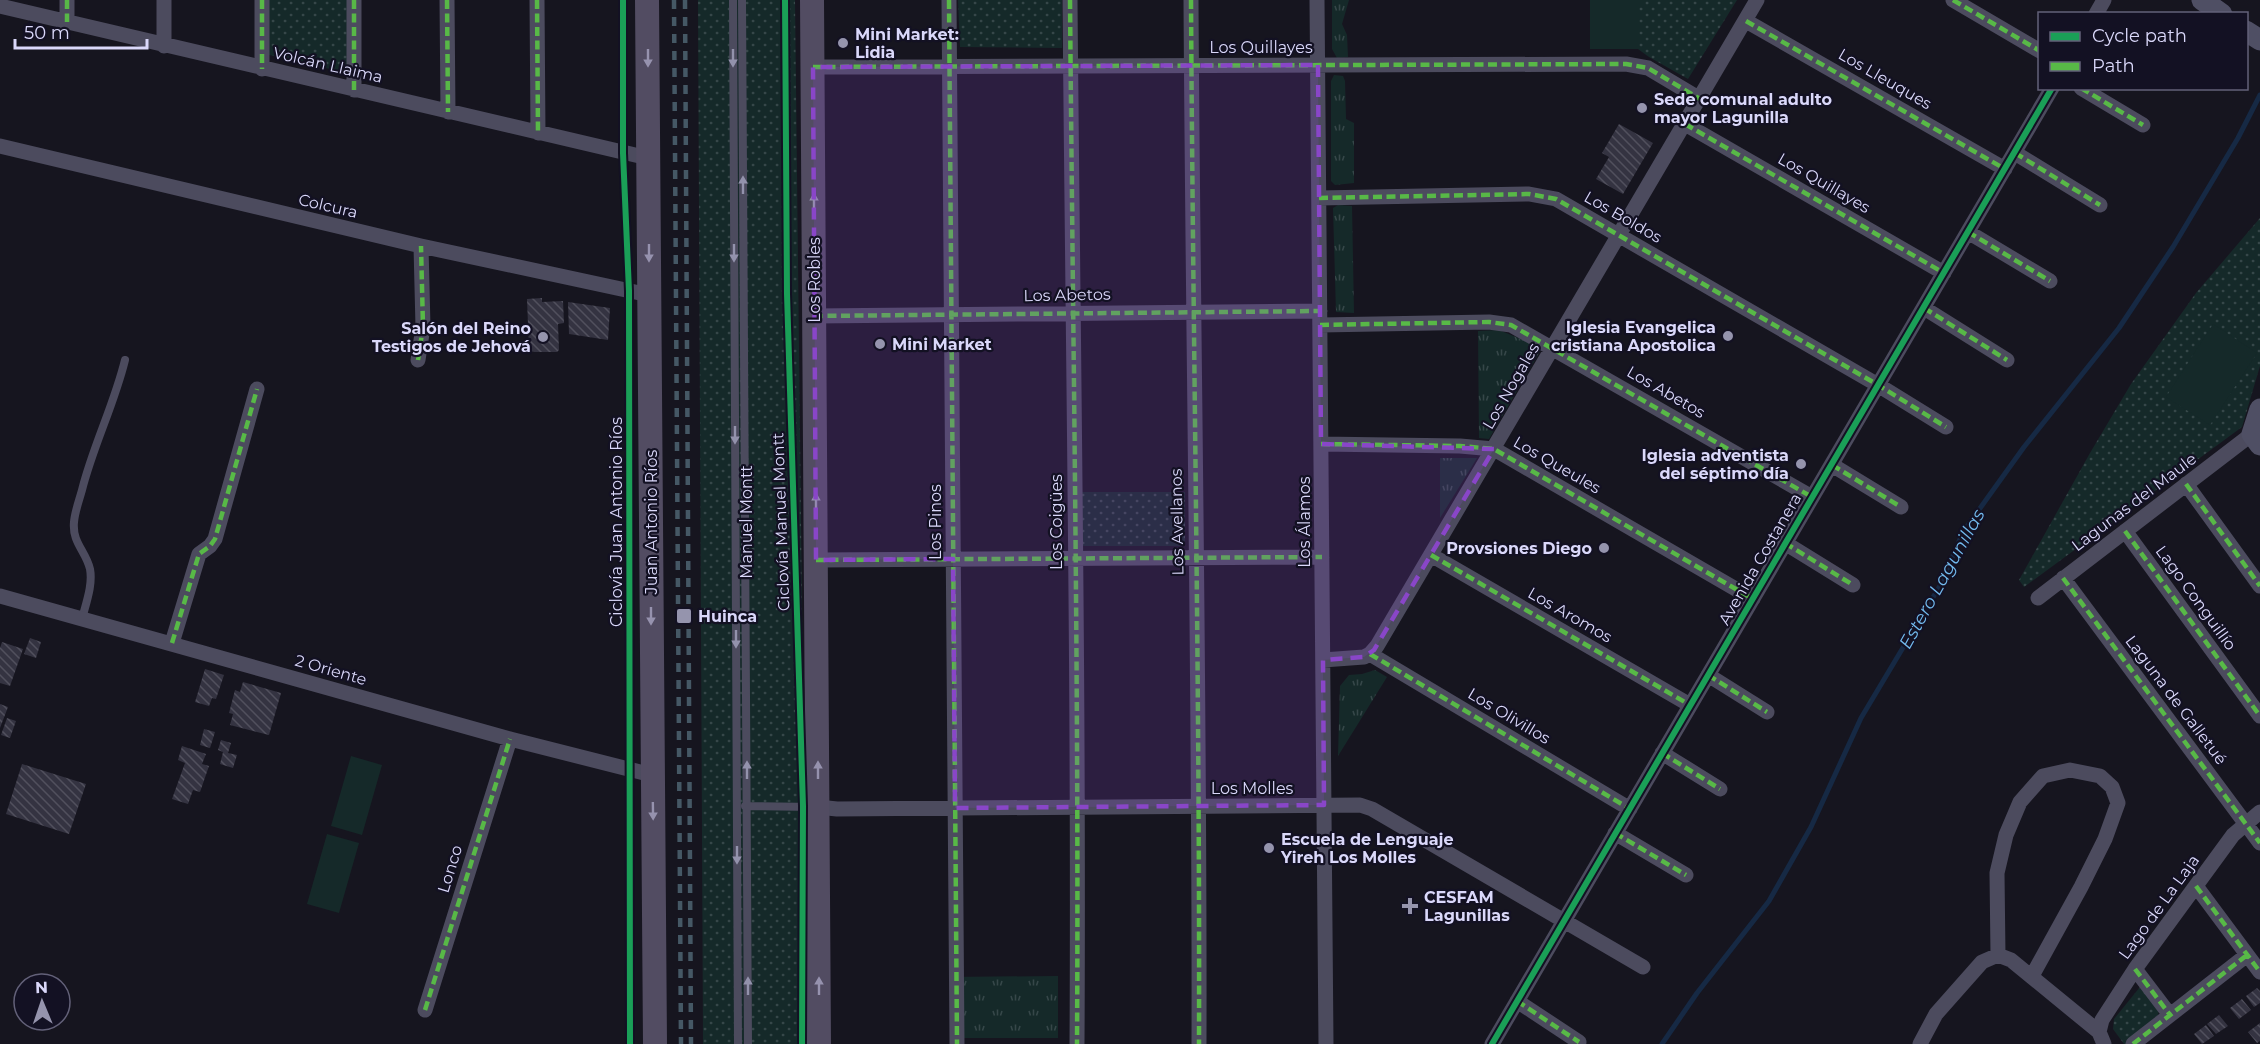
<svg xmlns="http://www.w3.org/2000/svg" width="2260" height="1044" font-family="Montserrat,sans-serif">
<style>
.grass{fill:url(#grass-tufts)}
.park{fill:url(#park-dots)}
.garden{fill:#152929}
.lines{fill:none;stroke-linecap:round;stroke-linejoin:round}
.stream{stroke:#162944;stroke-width:5}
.building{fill:url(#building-back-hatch)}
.lane{stroke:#4c4b5e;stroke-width:8}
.street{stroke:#4c4b5e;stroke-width:15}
.secondary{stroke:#4f4f64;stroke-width:21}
.primary{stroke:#524c62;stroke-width:24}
.rail{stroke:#455865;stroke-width:4.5;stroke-dasharray:9 8;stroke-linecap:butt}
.quiet{stroke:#58b947;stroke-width:4.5;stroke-dasharray:9 4.5;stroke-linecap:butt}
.cycleway-casing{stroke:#131123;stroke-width:10}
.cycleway{stroke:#1a9f57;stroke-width:6}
.oneway{fill:#9692ae}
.oneway2{fill:#9392ac}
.marked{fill:#8946c8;fill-opacity:0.2;stroke:#8946c8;stroke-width:4.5;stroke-dasharray:12 8;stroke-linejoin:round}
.poi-dot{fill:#9594ad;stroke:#131123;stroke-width:2}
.labels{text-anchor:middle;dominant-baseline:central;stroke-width:4.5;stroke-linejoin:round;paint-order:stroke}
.poi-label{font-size:16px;font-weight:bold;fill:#dad8fa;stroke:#131123;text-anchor:start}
.street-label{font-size:16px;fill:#dad8fa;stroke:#131123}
.water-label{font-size:18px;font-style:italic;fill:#72baee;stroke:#131123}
</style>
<defs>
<pattern id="grass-tufts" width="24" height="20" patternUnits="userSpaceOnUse" patternTransform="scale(1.5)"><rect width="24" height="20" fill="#152929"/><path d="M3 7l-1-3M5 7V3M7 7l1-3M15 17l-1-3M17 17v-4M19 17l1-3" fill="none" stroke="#364749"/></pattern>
<pattern id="park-dots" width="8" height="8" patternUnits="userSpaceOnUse" patternTransform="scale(1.5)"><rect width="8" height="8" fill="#152929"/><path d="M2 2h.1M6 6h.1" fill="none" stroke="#364749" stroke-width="1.8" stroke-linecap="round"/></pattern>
<pattern id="building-back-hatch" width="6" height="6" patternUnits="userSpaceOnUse" patternTransform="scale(1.5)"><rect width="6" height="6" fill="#343341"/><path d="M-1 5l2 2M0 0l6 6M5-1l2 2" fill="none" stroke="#51505d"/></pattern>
</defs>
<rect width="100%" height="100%" fill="#16151f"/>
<path class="grass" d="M1332 0H1349L1342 24 1347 35 1348 57 1337 58 1332 49Z
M1334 75 1343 76 1345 81 1346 119 1354 123V183L1335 185 1331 181V81Z
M1338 205 1352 206 1354 313 1336 312 1333 208Z
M1499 330 1542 348 1489 439 1479 438 1478 331Z
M1440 458H1477L1440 518Z
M1375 670 1387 677 1338 756 1340 686 1349 675 1362 674Z
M1058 976V1038H951V977Z"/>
<path class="park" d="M265 0H348L349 66 343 72 265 54Z
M698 0H795L807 1044H703Z
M958 0H1062V48L960 47Z
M1590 0H1737L1688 79 1649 57 1638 49H1590Z
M2260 218V366L2242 427 2024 587 2019 580 2090 453 2131 384 2196 293Z
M1081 492H1185V546H1081Z
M2140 987 2159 1010 2158 1015 2137 1032 2145 1044H2124L2113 1029 2114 1019Z"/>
<path class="garden" d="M1590 0H1638V49H1590Z
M2213 324 2257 353 2210 425 2166 397Z
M351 756 382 765 362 835 331 826Z
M327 834 359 843 339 913 307 904Z"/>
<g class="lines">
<path class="stream" d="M1662 1044 1697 993 1769 901 1811 827 1861 718 1941 584 1963 532 2024 447 2119 328 2173 247 2238 138 2260 95"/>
</g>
<path class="building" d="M1619 124 1653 143 1623 194 1596 179 1609 157 1602 153Z
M542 298V302L563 301 564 323 558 324 559 350 557 352H534L529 350 527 299Z
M568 302 610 308 608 340 569 334Z
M30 638 41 642 36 658 24 654Z
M2 642 23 649 10 686 0 683V648Z
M205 669 224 675 216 699 212 698 209 706 195 702Z
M243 682 281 693 269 735 230 725 233 714 229 713 235 690 240 692Z
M0 704 8 707 0 728Z
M7 718 16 721 10 738 1 735Z
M204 729 215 732 210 748 200 745Z
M221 740 231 743 228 753 237 755 233 768 220 764 223 752 218 750Z
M182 746 206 754 202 764 209 766 200 792 193 790 188 804 172 799 185 763 178 760Z
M22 764 86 784 69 834 6 814Z
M2257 988 2260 991V1003L2254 1007 2246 996Z
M2242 999 2251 1010 2239 1019 2230 1008Z
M2219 1015 2228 1026 2216 1034 2207 1024Z
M2260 1023V1041L2257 1043 2248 1032Z
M2206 1025 2214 1036 2202 1044 2194 1034Z"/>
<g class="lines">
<path class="lane" d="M733 0 738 1044
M742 0 748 1044
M82 619C86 603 93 585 90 569 86 551 72 543 74 522 75 511 79 501 82 490 93 446 114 405 125 360
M745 806 814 807"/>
<path class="street" d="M67 0V22
M164 0V46
M262 0V69
M354 0V90
M447 0 448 112
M537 0 538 133
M949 0 957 1044
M1070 0C1073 348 1079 696 1077 1044
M1191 0C1193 348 1200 696 1199 1044
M1317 0 1326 1044
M1953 0 2040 51
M0 6 648 158
M2096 14 2104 0
M1746 21 2005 169
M813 67 1626 64 1648 68 1700 99
M2081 88 2143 125
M1685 124 1944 273
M0 146 421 246 649 295
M2015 153 2100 205
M1319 198 1529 194 1556 199 1878 385 1946 427
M1968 232 2050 281
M1924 308 2007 360
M814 316 1320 311
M1320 325 1489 322 1511 325 1812 497
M418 360 423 327 421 246
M1321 444 1460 446 1494 449 1753 599
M1832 465 1901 507
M2186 484 2260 586
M2125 531 2260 716
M1785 543 1853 585
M1431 555 1690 705
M816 560 1322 557
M2063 578 2260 843
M0 596 510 739 652 775
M2038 598 2252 434
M172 643 199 554 210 546 215 539 257 389
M1370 654 1630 809
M1323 660 1364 657 1370 654 1377 646 1757 0
M1708 675 1767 712
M1662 753 1720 789
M818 807 837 809 1360 805 1372 809 1643 967
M1615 833 1686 875
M2196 886 2260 972
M1998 955 1997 873 2006 835 2020 802 2043 776 2070 770 2100 776 2112 787 2118 803 2105 839 2081 887 2032 976
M2135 969 2170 1015
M1517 1001 1579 1042
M425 1010 510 739
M1492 1044 2052 88
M1920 1044 1936 1014 1982 962 1998 955 2011 960 2099 1032
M2104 1044 2099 1032 2102 1020 2135 969 2233 835 2260 812
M2133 1044 2247 955"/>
<path class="secondary" d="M2202 0 2222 14
M2246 31 2260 40
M2260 409 2252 434 2260 445"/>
<path class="primary" d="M647 0 655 1044
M812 0 819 1044"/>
<path class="rail" d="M674 0 681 1044
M685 0 691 1044"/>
<path class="quiet" d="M67 0V22
M262 0V69
M354 0V90
M447 0 448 112
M537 0 538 133
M949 0 957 1044
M1070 0C1073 348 1079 696 1077 1044
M1191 0C1193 348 1200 696 1199 1044
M1953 0 2040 51
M1746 21 2005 169
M813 67 1626 64 1648 68 1700 99
M2081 88 2143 125
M1685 124 1944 273
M2015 153 2100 205
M1319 198 1529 194 1556 199 1878 385 1946 427
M1968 232 2050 281
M1924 308 2007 360
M814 316 1320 311
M1320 325 1489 322 1511 325 1812 497
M418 360 423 327 421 246
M1321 444 1460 446 1494 449 1753 599
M1832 465 1901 507
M2186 484 2260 586
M2125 531 2260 716
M1785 543 1853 585
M1431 555 1690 705
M816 560 1322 557
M2063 578 2260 843
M172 643 199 554 210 546 215 539 257 389
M1370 654 1630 809
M1708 675 1767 712
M1662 753 1720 789
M1615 833 1686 875
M2196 886 2260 972
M2135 969 2170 1015
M1517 1001 1579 1042
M425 1010 510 739
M2133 1044 2247 955"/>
<g class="cycleway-casing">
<path id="cycleway" d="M623 0V153L629 291 630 1044
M785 0 787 294 803 806 802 1044
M1492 1044 2052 88"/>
</g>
<use href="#cycleway" class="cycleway"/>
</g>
<defs><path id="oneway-solid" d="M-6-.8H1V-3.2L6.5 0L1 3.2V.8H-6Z" transform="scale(1.5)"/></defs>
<g class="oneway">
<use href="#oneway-solid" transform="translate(648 58) rotate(90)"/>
<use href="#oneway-solid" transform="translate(814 202) rotate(-90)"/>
<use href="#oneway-solid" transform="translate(649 253) rotate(90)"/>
<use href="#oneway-solid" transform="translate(816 502) rotate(-90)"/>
<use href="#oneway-solid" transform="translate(651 616) rotate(90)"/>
<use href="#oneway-solid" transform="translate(818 770) rotate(-90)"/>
<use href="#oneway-solid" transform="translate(653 811) rotate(89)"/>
<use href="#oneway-solid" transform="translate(819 986) rotate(-90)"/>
</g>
<g class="oneway2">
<use href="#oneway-solid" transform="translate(733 58) rotate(90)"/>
<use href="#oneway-solid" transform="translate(743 185) rotate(-90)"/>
<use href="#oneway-solid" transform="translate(734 253) rotate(90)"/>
<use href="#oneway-solid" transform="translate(735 435) rotate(90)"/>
<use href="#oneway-solid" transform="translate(736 639) rotate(90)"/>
<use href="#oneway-solid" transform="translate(747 770) rotate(-90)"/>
<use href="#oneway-solid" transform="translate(737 855) rotate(90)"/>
<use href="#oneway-solid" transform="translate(748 986) rotate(-90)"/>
</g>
<path class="marked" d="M1318 65 1321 444 1494 449 1374 650 1364 657 1323 660 1324 805 955 808 953 559 816 560 813 67Z"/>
<g class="poi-dot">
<circle cx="843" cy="43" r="6"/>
<circle cx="1642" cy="108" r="6"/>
<circle cx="1728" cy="336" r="6"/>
<circle cx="543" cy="337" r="6"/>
<circle cx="880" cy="344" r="6"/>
<circle cx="1801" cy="464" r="6"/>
<circle cx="1604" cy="548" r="6"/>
<rect x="676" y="608" width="16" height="16" rx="3"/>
<circle cx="1269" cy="848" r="6"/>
<path d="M1407 897h6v6h6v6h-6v6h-6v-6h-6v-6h6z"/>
</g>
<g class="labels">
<g class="poi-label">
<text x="855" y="34">Mini Market:<tspan x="855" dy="18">Lidia</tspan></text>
<text x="1654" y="99">Sede comunal adulto<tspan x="1654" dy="18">mayor Lagunilla</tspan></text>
<text x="1716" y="327" text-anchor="end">Iglesia Evangelica<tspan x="1716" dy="18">cristiana Apostolica</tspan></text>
<text x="531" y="328" text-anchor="end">Salón del Reino<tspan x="531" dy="18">Testigos de Jehová</tspan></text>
<text x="892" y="344">Mini Market</text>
<text x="1789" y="455" text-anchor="end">Iglesia adventista<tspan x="1789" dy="18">del séptimo día</tspan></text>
<text x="1592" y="548" text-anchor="end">Provsiones Diego</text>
<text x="698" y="616">Huinca</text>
<text x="1281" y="839">Escuela de Lenguaje<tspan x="1281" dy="18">Yireh Los Molles</tspan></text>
<text x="1424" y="897">CESFAM<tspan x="1424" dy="18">Lagunillas</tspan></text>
</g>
<g class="street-label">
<text x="1261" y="47">Los Quillayes</text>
<text transform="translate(328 65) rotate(13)">Volcán Llaima</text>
<text transform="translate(1885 79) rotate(30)">Los Lleuques</text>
<text transform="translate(1824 183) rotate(30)">Los Quillayes</text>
<text transform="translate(328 206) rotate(13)">Colcura</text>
<text transform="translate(1623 217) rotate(30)">Los Boldos</text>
<text transform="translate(814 280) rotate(-90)">Los Robles</text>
<text transform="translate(1067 295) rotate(-1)">Los Abetos</text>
<text transform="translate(1511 386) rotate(-60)">Los Nogales</text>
<text transform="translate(1666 392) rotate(30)">Los Abetos</text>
<text transform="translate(1557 465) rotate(30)">Los Queules</text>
<text transform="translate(2134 502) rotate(-37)">Lagunas del Maule</text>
<text transform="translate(616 522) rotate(-90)">Ciclovía Juan Antonio Ríos</text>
<text transform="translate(651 522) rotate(-90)">Juan Antonio Ríos</text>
<text transform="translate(746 522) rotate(-90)">Manuel Montt</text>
<text transform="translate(781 522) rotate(-92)">Ciclovía Manuel Montt</text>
<text transform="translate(935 522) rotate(-90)">Los Pinos</text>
<text transform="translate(1056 522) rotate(-90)">Los Coigües</text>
<text transform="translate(1177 522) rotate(-91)">Los Avellanos</text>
<text transform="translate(1304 522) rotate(-90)">Los Álamos</text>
<text transform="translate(1760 559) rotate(-60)">Avenida Costanera</text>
<text transform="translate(2196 598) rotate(54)">Lago Conguillío</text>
<text transform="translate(1570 615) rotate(30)">Los Aromos</text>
<text transform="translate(331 670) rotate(16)">2 Oriente</text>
<text transform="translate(2176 700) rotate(53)">Laguna de Galletué</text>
<text transform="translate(1509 716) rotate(31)">Los Olivillos</text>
<text x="1252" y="788">Los Molles</text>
<text transform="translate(450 869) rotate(-73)">Lonco</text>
<text transform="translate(2159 907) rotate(-54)">Lago de La Laja</text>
</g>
<g class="water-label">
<text transform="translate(1942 579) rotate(-61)">Estero Lagunillas</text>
</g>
</g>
<rect x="2038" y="12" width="210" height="78" fill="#131123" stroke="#636179" stroke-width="1.5"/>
<rect x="2050" y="32" width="30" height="9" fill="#1a9f57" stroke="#636179" stroke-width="1.5"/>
<text x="2092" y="42" font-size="18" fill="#dad8fa">Cycle path</text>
<rect x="2050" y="62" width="30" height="9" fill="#58b947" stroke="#636179" stroke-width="1.5"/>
<text x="2092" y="72" font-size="18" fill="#dad8fa">Path</text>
<g transform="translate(42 1002) rotate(358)"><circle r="28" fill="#131123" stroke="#636179" stroke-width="1.5"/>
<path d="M0-4.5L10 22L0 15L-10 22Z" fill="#9594ad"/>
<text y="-9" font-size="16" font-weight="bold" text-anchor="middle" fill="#dad8fa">N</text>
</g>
<path d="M15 39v9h132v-9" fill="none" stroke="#dad8fa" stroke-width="3"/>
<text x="24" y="39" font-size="18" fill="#dad8fa" stroke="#131123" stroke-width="4.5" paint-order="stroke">50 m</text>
</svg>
